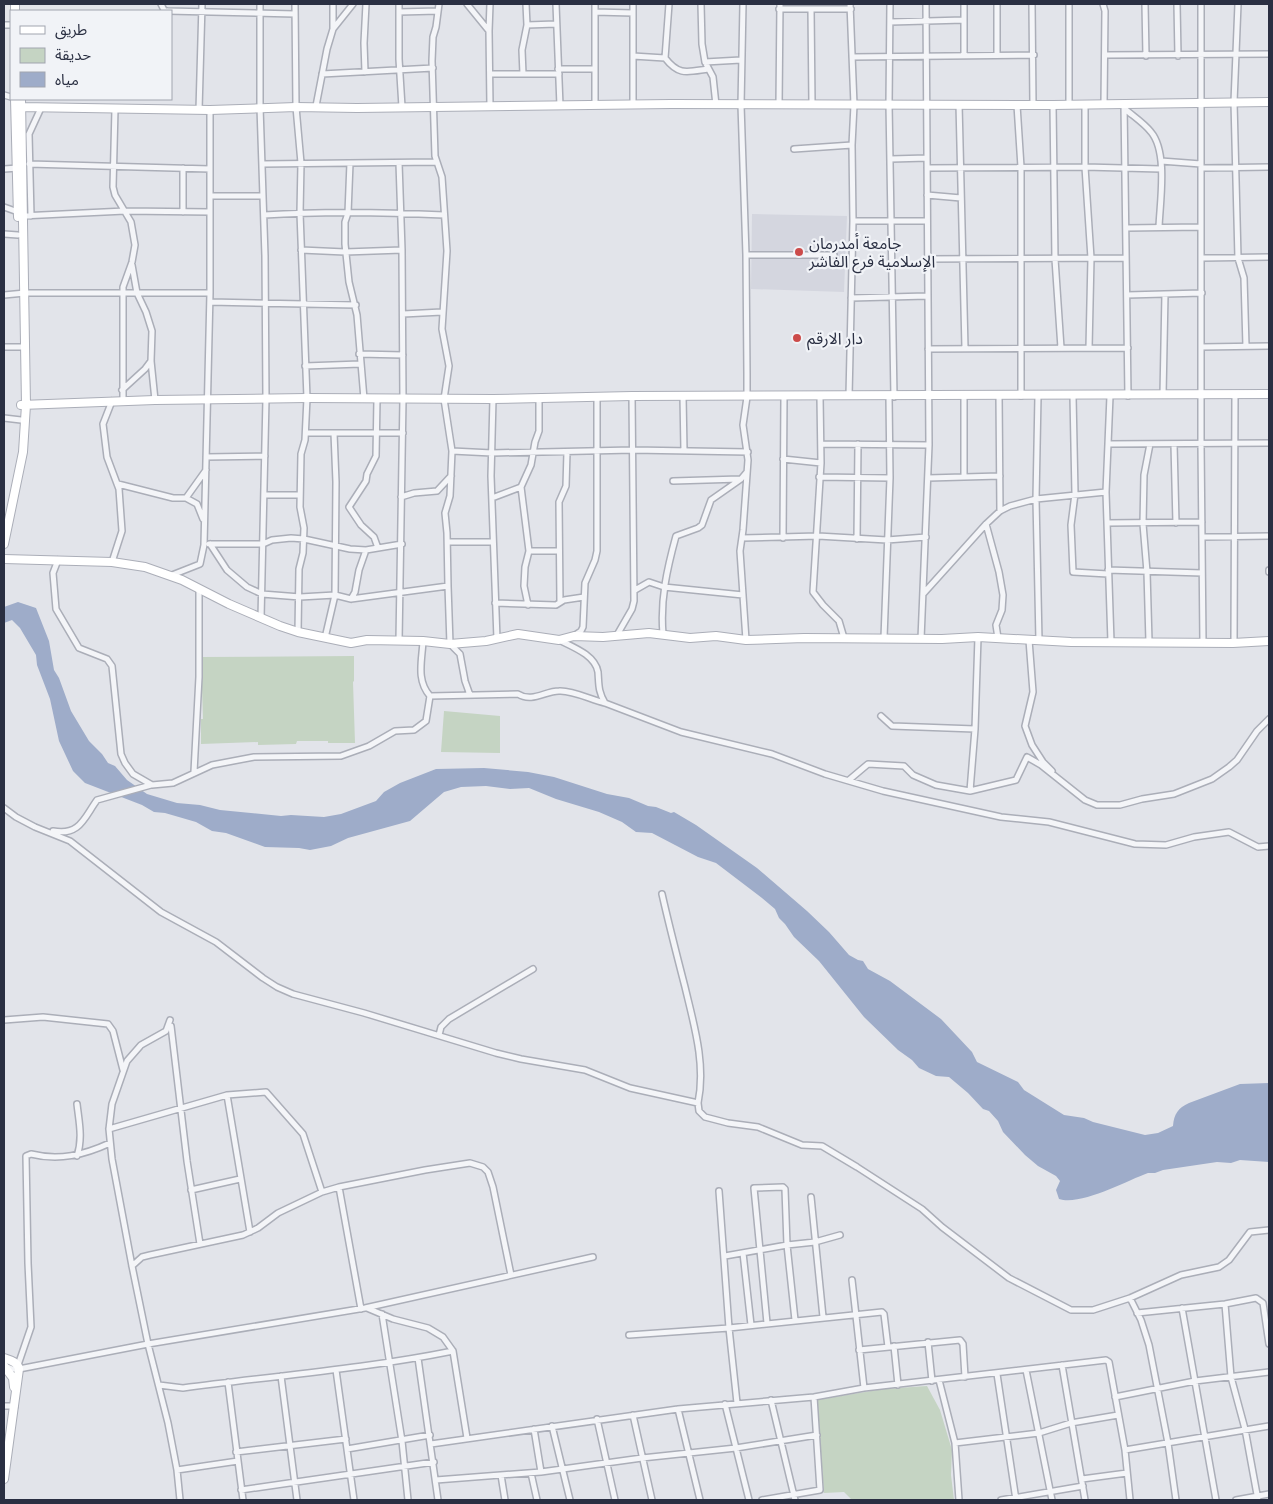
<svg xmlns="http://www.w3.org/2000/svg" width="1273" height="1504" font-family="'Public Sans','Noto Sans Arabic',sans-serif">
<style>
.built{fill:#d4d6df}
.green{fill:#c5d4c3}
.water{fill:#9eacc9}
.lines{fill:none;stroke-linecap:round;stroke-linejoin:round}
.street-casing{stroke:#abaeb8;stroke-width:8}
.secondary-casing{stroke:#abaeb8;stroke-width:10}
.street{stroke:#f4f5f8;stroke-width:5}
.secondary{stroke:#fff;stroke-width:8}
.poi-dot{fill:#cc4b4a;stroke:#f1f3f7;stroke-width:2}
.labels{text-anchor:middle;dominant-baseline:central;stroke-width:4.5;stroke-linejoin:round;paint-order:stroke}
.poi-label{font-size:16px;fill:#2a2f42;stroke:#f1f3f7;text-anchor:start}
</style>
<rect width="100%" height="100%" fill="#e2e4ea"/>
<path class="built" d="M752 214 847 216 844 292 751 289Z"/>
<path class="green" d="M354 656V681L353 682 355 743H328V741H297L296 744 258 745V742L201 744V719H203L201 657Z
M444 711 500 716V753L441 752Z
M927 1386 940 1410 952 1450 951 1475 954 1500H852L844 1492 824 1493 817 1400 883 1389Z"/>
<path class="water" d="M18 602 36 608 49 641 54 670 59 678 71 711 89 741 102 754 108 763 115 766 127 780 147 794 177 803 200 805 220 810 281 816 291 815 324 817 341 814 376 801 384 792 400 783 436 769 484 768 528 772 554 777 607 794 629 798 648 806 656 807 671 813 674 812 696 825 757 868 807 911 829 932 849 955 858 960 863 961 868 969 890 981 941 1019 972 1052 977 1062 1018 1082 1024 1090 1064 1115 1084 1118 1093 1122 1145 1135 1158 1133 1173 1126C1174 1114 1178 1108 1189 1103L1240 1084 1269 1083V1162L1240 1160 1231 1163 1217 1162 1163 1170 1155 1173H1148C1126 1181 1081 1206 1059 1199L1056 1190 1060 1181 1056 1176 1038 1166 1025 1155 1003 1132 998 1121 989 1111 983 1109 968 1093 949 1077 936 1076 919 1068 912 1060 898 1050 864 1017 819 961 794 937 785 924 779 918 775 909 762 898 716 863 698 857 652 833 636 832 622 822 599 812 556 799 529 788 510 789 486 786 461 787 444 792 410 821 348 838 331 846 310 850 299 848 265 847 226 833 212 831 196 822 165 813 154 812 142 805 85 783 73 771 59 741 50 699 37 665 36 655 20 628 12 620 4 623V607Z"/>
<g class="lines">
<g class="street-casing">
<path id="street" d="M161 4 164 10 167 11 295 14
M260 4V107L265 256 266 399 261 618
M295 4 296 107 301 163 300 213 307 398 305 440 301 454 300 507 304 528 303 553 299 569 298 632
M333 4V28
M399 4V59L402 107
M439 4 436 27 433 37 432 61 435 156 442 177 447 251 442 329 449 366 444 399 452 451 450 496 445 513 447 533 448 586 450 644 460 654 465 681 470 695
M467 4 489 31 490 106
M556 4 560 106
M633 4V105
M669 4 665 58C679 76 687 72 708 69
M701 4 702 44 705 62 713 77 716 105
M743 4 741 105 746 255 747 374V397L743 425 748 460 743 530 740 551 746 640
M890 4 889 104 894 397
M997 4V55
M1032 4 1033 105
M1069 4V104
M1103 4 1105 11 1104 104
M1145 4 1146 56
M1177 4 1178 56
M1201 4V444L1203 642
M1238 4 1234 102 1238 258 1244 278 1246 346
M779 9H851
M811 9 812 104
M399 12 438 11
M595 12 633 13
M890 22 964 20
M4 25H11
M527 25 556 24
M489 31 490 4
M964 55V4
M1105 55 1269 54
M633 56 665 58
M852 57 1034 55
M705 62 741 60
M558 69H595
M365 72 364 43 366 4
M322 74 433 68
M490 74H559
M523 74 522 50 527 25 526 4
M4 95 11 97
M959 104 965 348
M1085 104V167L1091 258 1089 348
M1124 104 1128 396
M595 105V4
M779 105 780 4
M1017 105 1021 167V396
M1053 105 1055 259 1061 348
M316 106 327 49 333 29 353 4
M115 109 113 187 115 195 131 222 135 245 132 262 123 287V401
M1125 109C1133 116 1144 123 1151 132 1168 152 1160 201 1159 227
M199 110 202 4
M794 149 852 145
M891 159 927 158
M1161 161 1201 164
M350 163 348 213 345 222V244L349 282 357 315 364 399
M399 163 402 250 403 399 399 641
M29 164 210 169
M262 164 436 162
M183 168V212
M927 168 1085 167 1161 169
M1202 168 1269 167
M4 169 18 168
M927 195 961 198
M210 196H262
M4 207 18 212
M264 215C324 211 384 212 444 215
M21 216 125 211 210 212
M31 216 29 134 41 108
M853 221H927
M1126 228 1201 227
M4 234 18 235
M301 250 345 252 402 250
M746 255H834
M1202 258 1269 257
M927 259 1126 258
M132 265 137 293 146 312 152 331 151 361 155 400
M4 295 25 293H210
M1127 295 1202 293
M851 298 927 296
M210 302 356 305
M403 314 442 312
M4 347H21
M1201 347 1269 346
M928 349 1128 348
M359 354 403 355
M305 366 360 364
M122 390 145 369 151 361
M964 395V477
M999 395 1000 511
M1163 395 1165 294
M683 396 684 451
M849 396 853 221 852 145 854 105 850 4
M1038 396 1036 499 1039 641
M1073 396 1075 494 1071 525 1073 572 1108 574
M1110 396 1106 492 1111 642
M820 397 821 463 813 592 823 605 839 621 844 638
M493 399 491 476 497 639
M4 418 21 420
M306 433H403
M821 444 929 445
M1108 444 1269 443
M1174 444 1176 523
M452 451 492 453 633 450 748 452
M206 457 265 456
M783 459 821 463
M819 477 890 478
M928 478 1000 476
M673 481 740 479
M118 484 173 498H186L206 470
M264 495H300
M401 497 414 493 437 491 451 476
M186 498 197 504 203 519
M492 498 521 487
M1107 523 1202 522
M986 524 999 572 1003 595 1002 610 996 625 998 638
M1202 537 1269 536
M742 538 818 536 887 540 926 537
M783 538 784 397
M857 539 858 444
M448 542H493
M209 544H263L272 540 291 538 304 539 350 549 366 550 402 544
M210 544 227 570 247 587 262 594 300 597 335 595 351 599 448 586
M529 551H559
M58 560 53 573 56 609 79 648 107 659 112 666 121 754 125 763 133 774 152 785 173 783 212 765 254 757 341 756 369 746 395 731 414 730 426 721 430 696
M112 562 122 531 119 489 107 457 103 424 112 401
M1108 570 1202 573
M1269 570V572
M172 575 200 564 204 545 210 293V110
M635 590 649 582 664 587 743 595
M923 594 986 524 1000 511 1010 506 1036 499 1106 492
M351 599 355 592 359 570 366 550 378 548 374 537 361 525 349 507 366 481 367 474 376 456 377 399
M560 602 559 502 566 486 567 452
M495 603 556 605 564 600 584 597
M528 605 524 586 525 567 529 551 521 487 531 465 535 442 539 431V399
M663 634C660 600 667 569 676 536L698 528 702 525 711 500 741 479 746 473
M575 635 581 631 583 627 585 583 595 560 597 551V397
M617 635 632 609 634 601 632 396
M325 638 335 595 336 482 334 433
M884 638 890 478 889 397
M921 639 929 445 926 4
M559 640C573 647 595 655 598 672 599 685 598 691 605 703L681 732 772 754 825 774 883 791 1001 817 1049 822 1135 844 1166 845 1194 837 1229 832 1258 847 1269 846
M1029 640 1033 692 1025 726 1032 745 1043 762 1052 771
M423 641C422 661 416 680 430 696L518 694C532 703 545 691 559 691 573 690 591 700 605 703
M1149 642 1147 572 1143 524 1144 475 1150 444
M1234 643 1235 394
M881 716 892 726 975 729
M194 772 199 677V589
M849 780 868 764 904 766 913 775 936 785 970 791 1016 780 1027 757 1041 765 1085 800 1097 805H1120L1142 799 1174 794 1212 779 1229 767 1237 760 1257 731 1269 719
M970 791 975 729 978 637
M4 808 16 817 35 827 70 841 161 912 216 942 263 978 277 987 293 994 364 1013 496 1053 521 1059 585 1070 630 1088 698 1103 699 1111 705 1117 728 1123 758 1127 802 1145 822 1146 857 1167 922 1209 942 1227 1009 1278 1071 1310H1093L1130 1298 1181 1275 1219 1267 1229 1260 1250 1232 1269 1230
M53 831C80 836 84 818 97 800L151 785
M662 894C669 925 677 956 685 987 694 1025 706 1064 698 1103
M4 1020 43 1017 108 1024 113 1031 123 1070
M170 1020 166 1031 141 1045 127 1061 112 1104 109 1129 112 1159 132 1266 148 1344 168 1423 177 1470 180 1500
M171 1026 187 1161 200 1244
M439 1035 441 1027 449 1019 533 969
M227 1095 250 1232
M109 1129 227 1095 266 1092 303 1134 322 1192
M77 1156C83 1138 79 1122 77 1104
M339 1187 361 1309
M191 1190 240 1179
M719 1191 729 1328 737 1403
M811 1197 823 1317
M743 1253 751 1325
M725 1256 787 1245 815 1242 840 1235
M132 1266 142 1257 150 1255 243 1235 258 1228 278 1213 322 1192 339 1187 425 1170 470 1163 483 1167 488 1172 493 1187 511 1275
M852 1280 864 1388
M1130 1298 1141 1320 1149 1345 1168 1443 1176 1500
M1225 1304 1231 1377 1245 1429 1258 1500
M367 1308 393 1319 428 1328 443 1337 453 1351 467 1438
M1182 1308 1216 1500
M1137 1313 1225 1304 1256 1298 1263 1303 1269 1344
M382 1314 402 1441 408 1500
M767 1323 754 1188 783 1187 785 1189 787 1245 795 1320
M629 1335 729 1328 882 1312 884 1314 888 1347
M928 1342 932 1381
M894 1346 898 1385
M859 1350 960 1340 963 1344 965 1377
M418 1358 438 1500
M18 1365 31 1327 28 1263 26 1156 31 1154C59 1161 84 1155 110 1143
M1062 1365 1085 1500
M5 1366 12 1369H19L148 1344 365 1308 593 1257
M336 1370 354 1500
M1026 1370 1052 1500
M997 1374 1016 1500
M281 1376 297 1500
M939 1380 955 1443 959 1500
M228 1382 243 1500
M159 1385 183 1388C273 1376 364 1369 453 1351
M1115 1397 1195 1381 1269 1372
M771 1400 795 1500
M725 1404 749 1500
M4 1406H15
M678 1409 700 1500
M633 1415 652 1500
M597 1419 615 1500
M552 1426 570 1500
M534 1429 541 1472
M955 1443 1039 1433 1071 1423 1118 1415
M431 1444 678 1409 814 1397 864 1388 1106 1360 1109 1362 1125 1450 1130 1500
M347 1449 430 1435
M1125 1450 1269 1426
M236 1452 346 1439
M177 1470 238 1461
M531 1473 537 1500
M501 1475 505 1500
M1082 1479 1127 1473
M436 1480 541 1472 642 1458 736 1448 817 1435
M241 1490 434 1462
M762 1500 820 1490 814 1397
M1001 1500 1083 1486
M1236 1500 1269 1494"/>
</g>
<g class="secondary-casing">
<path id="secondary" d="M15 4V11
M15 99 18 217
M21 107 210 110 296 107 357 108 671 104 1053 105 1269 102
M21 405 155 400 307 398 493 399 632 396 1269 394
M4 544 23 452 26 405 21 99
M4 559 112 562 145 567 182 580 229 604 280 626 298 632 351 643 367 640 423 641 450 644 486 641 518 634 559 640 574 636 603 637 649 633 690 638 716 636 746 640 804 638 942 639 978 637 1071 642 1233 643 1269 641
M4 1358C10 1360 18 1362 19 1369L4 1479
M4 1366 13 1378 14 1387"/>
</g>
<use href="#street" class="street"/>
<use href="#secondary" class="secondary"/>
</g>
<g class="poi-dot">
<circle cx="799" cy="252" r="5"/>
<circle cx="797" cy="338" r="5"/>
</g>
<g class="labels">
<g class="poi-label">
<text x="809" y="243">جامعة أمدرمان<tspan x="809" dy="18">الإسلامية فرع الفاشر</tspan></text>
<text x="807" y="338">دار الارقم</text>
</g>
</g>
<rect width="1273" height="1504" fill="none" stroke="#2a2f42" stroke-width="10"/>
<rect x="10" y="10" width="162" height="90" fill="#f1f3f7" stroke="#a1a5af"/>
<rect x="20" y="26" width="25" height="8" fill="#ffffff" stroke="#a1a5af"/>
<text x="55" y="35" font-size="15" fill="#2a2f42">طريق</text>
<rect x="20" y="48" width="25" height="15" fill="#c5d4c3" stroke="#a1a5af"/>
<text x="55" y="60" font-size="15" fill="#2a2f42">حديقة</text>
<rect x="20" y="72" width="25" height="15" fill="#9eacc9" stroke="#a1a5af"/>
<text x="55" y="85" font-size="15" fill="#2a2f42">مياه</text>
</svg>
